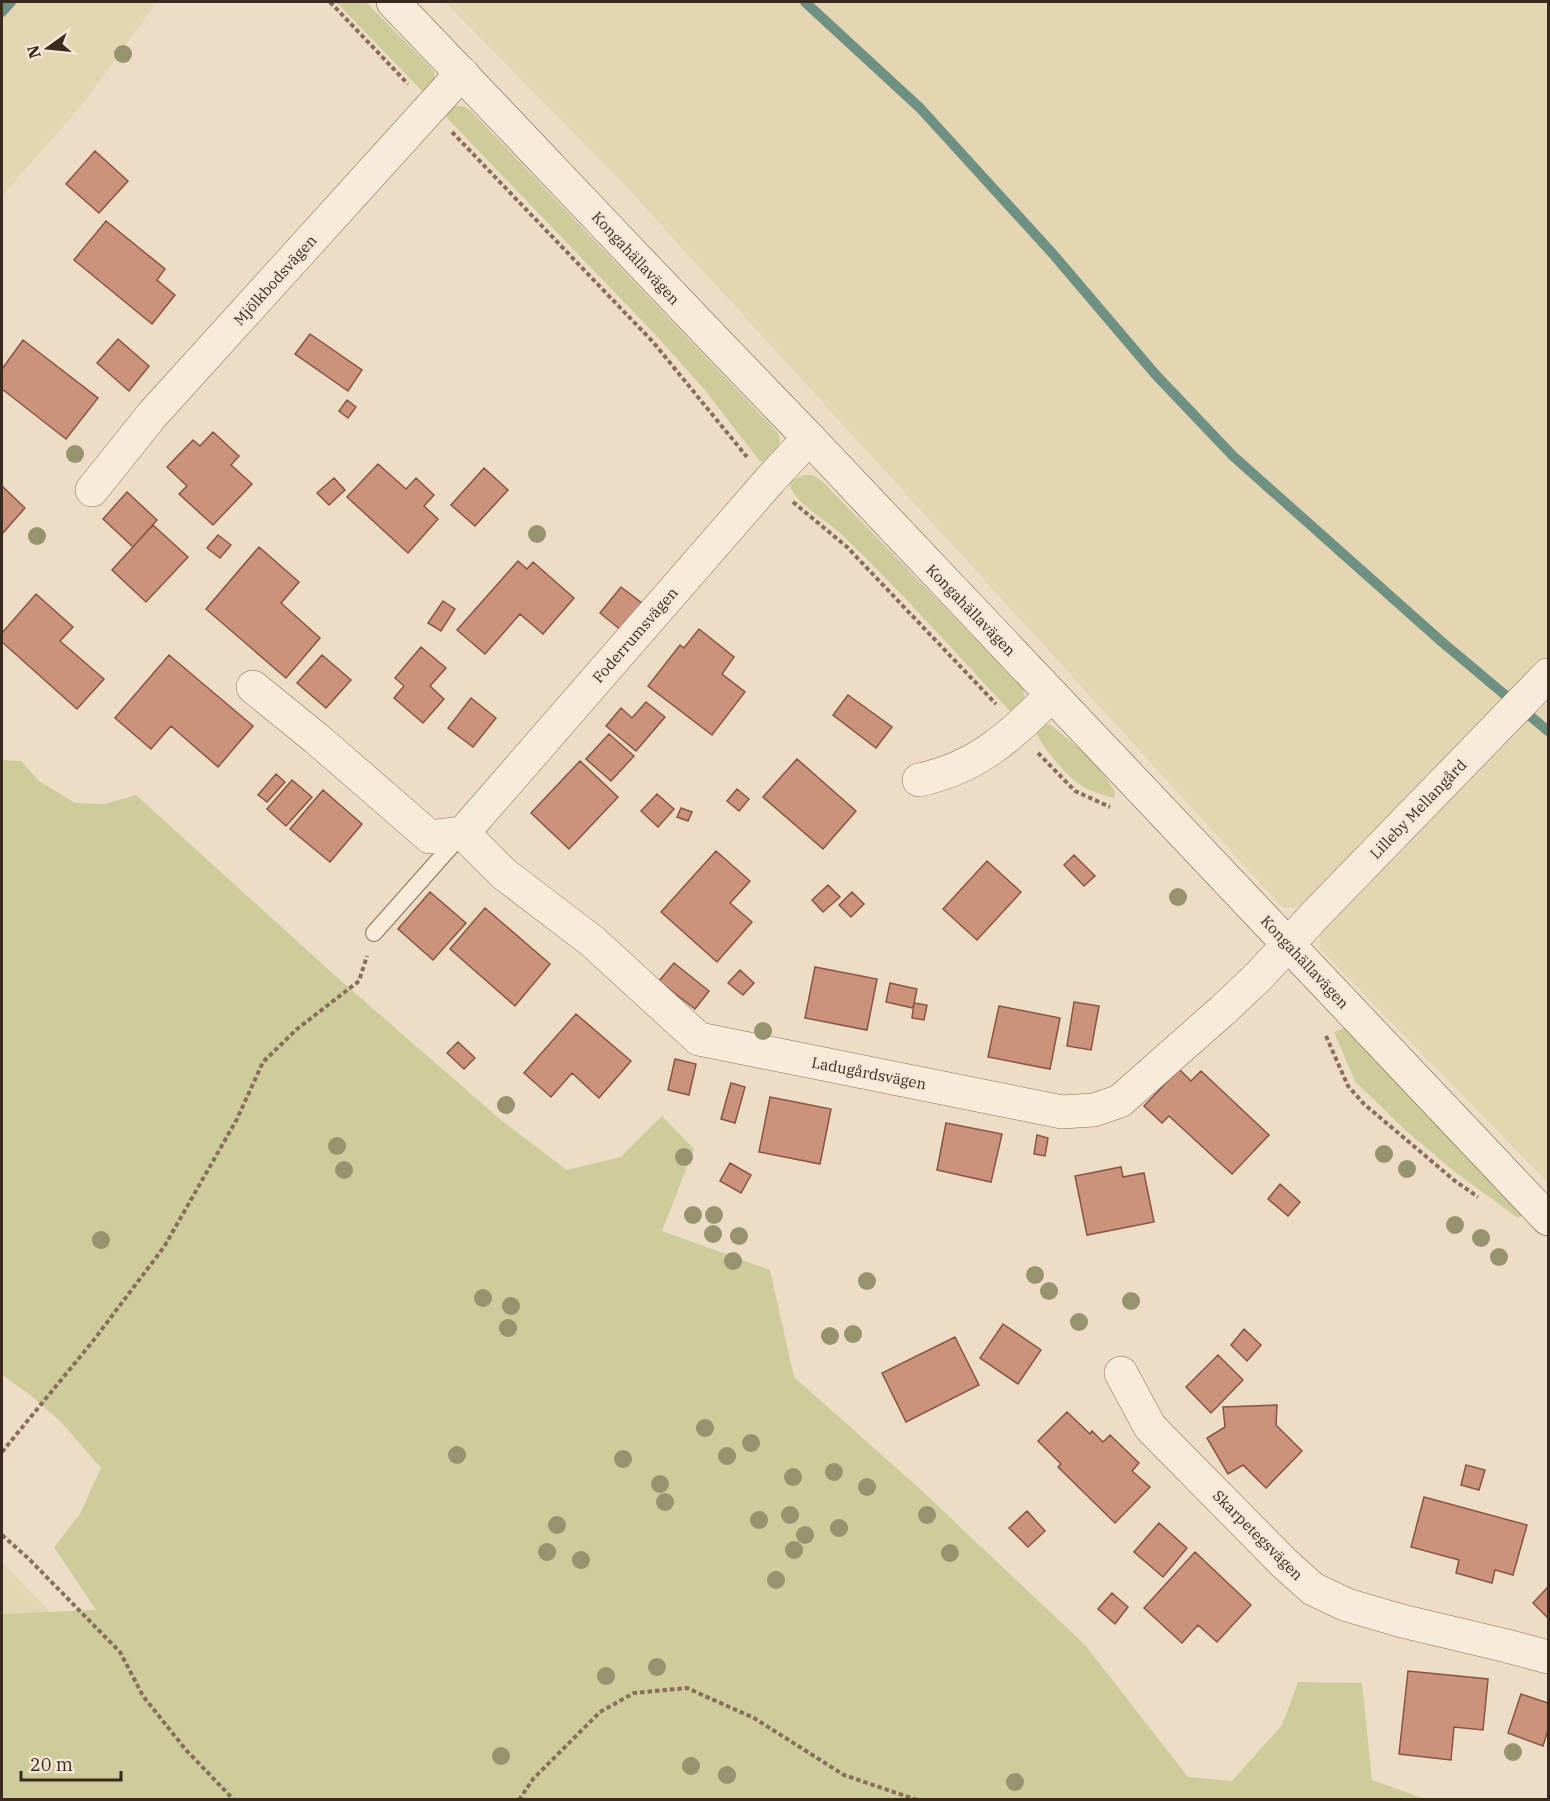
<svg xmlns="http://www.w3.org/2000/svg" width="1550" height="1801" font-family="'IBM Plex Serif',serif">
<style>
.farmland{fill:#e4d6b3}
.green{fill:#cdcc9a}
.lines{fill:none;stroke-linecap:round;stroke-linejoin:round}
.stream{stroke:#6e9183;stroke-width:10}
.building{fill:#cc937c;stroke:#895542;stroke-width:1.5}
.lane-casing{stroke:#8a6e5c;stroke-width:18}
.street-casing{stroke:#8a6e5c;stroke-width:34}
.secondary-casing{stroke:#6c4f3f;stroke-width:34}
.path{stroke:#8a6e5c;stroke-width:4;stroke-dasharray:4.5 3;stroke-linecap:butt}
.lane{stroke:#f9ebda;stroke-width:16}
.street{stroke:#f9ebda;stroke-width:33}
.secondary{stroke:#f9ebda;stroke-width:33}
.tree{fill:#97936e}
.labels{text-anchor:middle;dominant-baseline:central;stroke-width:5;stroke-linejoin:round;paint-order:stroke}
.street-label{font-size:15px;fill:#3a291f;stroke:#f6e8d6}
</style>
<rect width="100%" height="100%" fill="#eeddc6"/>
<path class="farmland" d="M2 2H157L82 105 2 196Z
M445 2H1548V1183L1320 949 1319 929 1299 907 1283 908 620 180Z
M2 1562 50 1612 2 1614Z"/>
<path class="green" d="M336 2H366L434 71 435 78 426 95Z
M453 106H463L471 111 778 433C784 447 774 455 764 463L759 460 704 389 653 332 446 117 444 112Z
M803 475H812L822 481 1023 688 1025 700 1015 714 1010 711C954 651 899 589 839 532 825 519 792 502 789 482Z
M1049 724C1074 743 1099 764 1115 792L1114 798C1102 795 1089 791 1079 784 1062 771 1046 751 1036 733L1041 725Z
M2 760 21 761 39 781 75 803 105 804 136 795 331 972 502 1121 567 1170 621 1157 662 1116 694 1149 662 1231 770 1270 794 1377 920 1489 1085 1645 1188 1777 1232 1781 1282 1725 1298 1682 1362 1683 1372 1780 1425 1799H2V1614L96 1610 54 1547 80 1514 101 1468 61 1422 29 1394 2 1375Z
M1344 1028 1523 1215 1518 1218 1455 1172 1404 1129 1355 1081 1334 1032Z"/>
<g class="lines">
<path class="stream" d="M805 2 920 108 1053 254 1155 374 1233 456 1442 642 1548 731
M2 12 11 2"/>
</g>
<path class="building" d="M95 151 128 181 99 213 66 184Z
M106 221 165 269 157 280 175 295 152 324 74 260Z
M310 334 362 370 348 391 295 354Z
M118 339 149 366 129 391 97 363Z
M23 340 98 398 66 439 2 389V369Z
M347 400 356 407 348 418 339 411Z
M213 432 239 456 231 465 252 484 213 525 179 494 187 486 167 467 193 440 200 446Z
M378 464 406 489 416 478 434 495 424 506 438 519 408 553 347 497Z
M484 468 508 490 475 526 451 505Z
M334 478 345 490 329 505 317 493Z
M2 486 25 508 2 534Z
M127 492 157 520 133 547 103 519Z
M153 525 188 557 146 602 112 570Z
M218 535 231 545 220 558 207 548Z
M259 547 299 582 281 603 320 638 286 678 206 609Z
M518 561 527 569 533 562 574 598 543 634 520 614 485 654 457 630Z
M621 587 643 604 622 631 600 613Z
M36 594 73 627 60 641 104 679 77 709 2 642V633Z
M443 601 455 609 441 631 428 623Z
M699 629 734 657 722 674 745 692 712 735 648 686 680 645 684 648Z
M421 647 446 668 430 686 444 699 423 723 394 698 404 686 395 678Z
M169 655 253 726 218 767 171 726 151 749 115 718Z
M322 655 351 680 326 708 297 683Z
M848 695 892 727 876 748 833 715Z
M471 698 496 718 473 747 448 728Z
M646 702 665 717 636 751 606 726 621 708 632 718Z
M609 734 634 756 611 781 586 759Z
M797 759 856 811 823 849 763 797Z
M580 761 618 797 569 849 531 813Z
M276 774 285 782 267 802 258 795Z
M292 780 312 797 286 826 267 809Z
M737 789 749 799 739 811 727 801Z
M323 790 362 824 330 862 290 829Z
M657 794 674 809 658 827 641 811Z
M681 808 692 812 688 821 677 817Z
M716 851 750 881 730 903 752 922 717 962 661 912Z
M1074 855 1095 876 1084 886 1064 865Z
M987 861 1021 892 977 940 943 909Z
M828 885 840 897 823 912 812 900Z
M430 892 466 923 433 960 398 929Z
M852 892 864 904 851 917 839 905Z
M485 908 550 964 515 1006 450 949Z
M674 963 709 991 695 1009 659 981Z
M815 967 877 979 867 1030 805 1018Z
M740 970 754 983 743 995 728 983Z
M890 983 917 989 913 1008 886 1002Z
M1074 1002 1099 1006 1091 1050 1067 1046Z
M914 1003 927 1005 924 1020 912 1018Z
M999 1006 1060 1018 1050 1069 988 1057Z
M576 1014 631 1061 599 1098 572 1073 551 1097 524 1073Z
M458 1042 475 1058 464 1069 447 1053Z
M675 1059 696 1064 689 1095 668 1090Z
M1179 1069 1191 1081 1201 1071 1269 1135 1232 1174 1169 1116 1162 1123 1144 1106Z
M731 1083 745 1087 735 1123 721 1119Z
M770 1097 831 1109 820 1164 759 1152Z
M946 1123 1002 1134 991 1182 937 1170Z
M1037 1135 1048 1138 1045 1156 1034 1154Z
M730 1163 751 1175 741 1193 720 1181Z
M1121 1167 1123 1177 1144 1173 1154 1222 1087 1235 1075 1176Z
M1280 1184 1300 1202 1288 1216 1268 1199Z
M1003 1324 1041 1350 1018 1384 980 1358Z
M1244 1329 1261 1345 1247 1361 1231 1345Z
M955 1337 979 1385 906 1422 882 1373Z
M1218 1355 1243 1380 1211 1413 1186 1387Z
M1277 1405 1276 1425 1302 1451 1266 1488 1243 1465 1228 1474 1207 1438 1225 1427 1223 1407Z
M1067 1412 1090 1434 1092 1431 1103 1442 1110 1435 1139 1463 1132 1471 1150 1487 1115 1523 1058 1467 1061 1464 1038 1441Z
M1466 1465 1485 1470 1479 1490 1461 1485Z
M1424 1497 1527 1525 1513 1575 1495 1570 1492 1583 1456 1573 1459 1560 1411 1547Z
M1027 1511 1045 1531 1028 1547 1009 1528Z
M1159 1523 1187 1548 1163 1577 1134 1552Z
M1195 1552 1251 1605 1217 1642 1198 1625 1182 1643 1144 1608Z
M1548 1587V1618L1533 1603Z
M1112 1593 1128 1607 1115 1624 1098 1609Z
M1408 1671 1488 1679 1483 1730 1454 1727 1451 1760 1399 1754Z
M1521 1694 1548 1703V1730L1543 1746 1508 1733Z"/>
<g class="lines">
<g class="lane-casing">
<path id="lane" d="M374 933 461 835"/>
</g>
<g class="street-casing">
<path id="street" d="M92 490 152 415 462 73
M253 687 317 739 430 837 463 833
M919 780C979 767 1010 736 1052 695
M463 833 504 874 592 941 699 1039 1062 1112 1094 1110 1120 1101 1223 1010 1259 976 1316 914 1548 675
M463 833 770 480 809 438
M1121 1373 1150 1427 1284 1563 1313 1589 1347 1605 1402 1621 1507 1646 1548 1657"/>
</g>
<g class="secondary-casing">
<path id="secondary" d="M393 2C532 147 669 294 809 438L1548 1219"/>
</g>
<path class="path" d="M330 2 408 84
M452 132 653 342 747 457
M793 502 847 547 996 704
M1038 753 1075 791 1110 807
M1326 1036 1348 1086 1364 1104 1455 1181 1478 1197
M2 1452 93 1341 164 1247 237 1119 263 1062 297 1029 359 981 367 956
M2 1535 28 1558 120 1652 143 1696 186 1750 234 1800
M519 1800 533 1779 600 1712 634 1693 687 1688 754 1718 844 1775 917 1800"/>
<use href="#lane" class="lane"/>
<use href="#street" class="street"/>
<use href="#secondary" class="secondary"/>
</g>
<g class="tree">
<circle cx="123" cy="54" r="9"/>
<circle cx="75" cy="454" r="9"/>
<circle cx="537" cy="534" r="9"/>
<circle cx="37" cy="536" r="9"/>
<circle cx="1178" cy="897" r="9"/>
<circle cx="763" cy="1031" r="9"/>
<circle cx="506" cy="1105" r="9"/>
<circle cx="337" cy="1146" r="9"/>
<circle cx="1384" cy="1154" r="9"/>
<circle cx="684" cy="1157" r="9"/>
<circle cx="1407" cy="1169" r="9"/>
<circle cx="344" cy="1170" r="9"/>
<circle cx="693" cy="1215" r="9"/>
<circle cx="714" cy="1215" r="9"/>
<circle cx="1455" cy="1225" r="9"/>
<circle cx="713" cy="1234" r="9"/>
<circle cx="739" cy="1236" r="9"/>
<circle cx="1481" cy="1238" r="9"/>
<circle cx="101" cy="1240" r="9"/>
<circle cx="1499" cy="1257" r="9"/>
<circle cx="733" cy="1261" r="9"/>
<circle cx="1035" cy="1275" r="9"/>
<circle cx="867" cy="1281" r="9"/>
<circle cx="1049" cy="1291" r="9"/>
<circle cx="483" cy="1298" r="9"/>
<circle cx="1131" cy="1301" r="9"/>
<circle cx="511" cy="1306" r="9"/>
<circle cx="1079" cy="1322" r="9"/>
<circle cx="508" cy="1328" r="9"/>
<circle cx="853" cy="1334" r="9"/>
<circle cx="830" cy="1336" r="9"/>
<circle cx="705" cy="1428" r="9"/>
<circle cx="751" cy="1443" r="9"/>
<circle cx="457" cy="1455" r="9"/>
<circle cx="727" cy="1456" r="9"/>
<circle cx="623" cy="1459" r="9"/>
<circle cx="834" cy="1472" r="9"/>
<circle cx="793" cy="1477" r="9"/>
<circle cx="660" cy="1484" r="9"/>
<circle cx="867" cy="1487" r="9"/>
<circle cx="665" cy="1502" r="9"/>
<circle cx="790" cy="1515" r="9"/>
<circle cx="927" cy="1515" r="9"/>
<circle cx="759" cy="1520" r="9"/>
<circle cx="557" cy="1525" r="9"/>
<circle cx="839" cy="1528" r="9"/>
<circle cx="805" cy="1535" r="9"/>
<circle cx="794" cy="1550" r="9"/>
<circle cx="547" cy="1552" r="9"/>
<circle cx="950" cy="1553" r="9"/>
<circle cx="581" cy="1560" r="9"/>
<circle cx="776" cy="1580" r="9"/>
<circle cx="657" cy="1667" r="9"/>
<circle cx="606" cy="1676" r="9"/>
<circle cx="1513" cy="1752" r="9"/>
<circle cx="501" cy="1756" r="9"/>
<circle cx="691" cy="1766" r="9"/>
<circle cx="727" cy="1775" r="9"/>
<circle cx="1015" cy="1782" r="9"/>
</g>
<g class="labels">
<g class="street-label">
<text transform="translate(636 258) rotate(47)">Kongahällavägen</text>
<text transform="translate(275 280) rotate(-48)">Mjölkbodsvägen</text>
<text transform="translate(971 610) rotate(46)">Kongahällavägen</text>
<text transform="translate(635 635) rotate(-49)">Foderrumsvägen</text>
<text transform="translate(1418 809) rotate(-46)">Lilleby Mellangård</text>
<text transform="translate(1305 962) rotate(47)">Kongahällavägen</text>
<text transform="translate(869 1073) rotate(11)">Ladugårdsvägen</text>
<text transform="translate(1258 1535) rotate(45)">Skarpetegsvägen</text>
</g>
</g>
<rect width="1550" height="1801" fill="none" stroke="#3a291f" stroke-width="6"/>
<g transform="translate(48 48) rotate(255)" stroke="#f6e8d6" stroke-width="4.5" paint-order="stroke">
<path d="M0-4.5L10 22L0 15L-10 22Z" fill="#3a291f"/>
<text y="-9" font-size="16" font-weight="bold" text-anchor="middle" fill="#3a291f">N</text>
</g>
<path d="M21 1771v9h100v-9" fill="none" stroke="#3a291f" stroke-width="3"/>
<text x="30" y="1771" font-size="18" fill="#3a291f" stroke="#f6e8d6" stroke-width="4.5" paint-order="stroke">20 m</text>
</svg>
